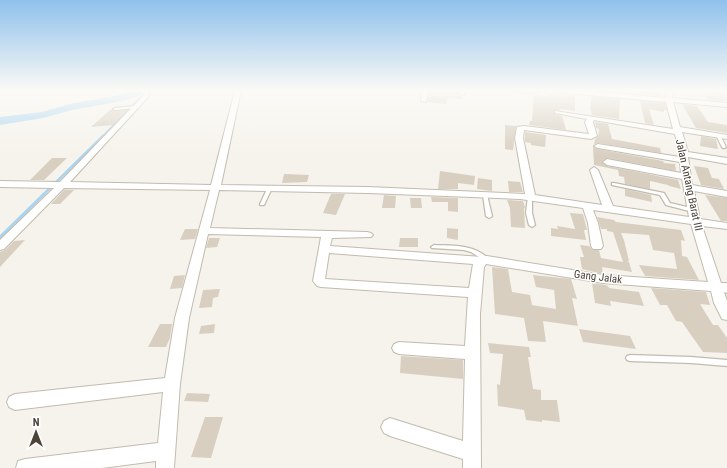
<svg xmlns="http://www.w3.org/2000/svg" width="727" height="468" font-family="'Roboto Condensed',sans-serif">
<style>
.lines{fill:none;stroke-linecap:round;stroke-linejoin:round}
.stream-far2{stroke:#a9d4f2;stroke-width:2}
.stream-far1{stroke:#a9d4f2;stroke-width:2.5}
.stream{stroke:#a9d4f2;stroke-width:3}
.river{fill:#a9d4f2;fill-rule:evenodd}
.building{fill:#d8cfc1}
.service-casing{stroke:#c2bbae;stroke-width:2.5}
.minor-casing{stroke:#c2bbae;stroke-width:2}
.service{fill:#fff;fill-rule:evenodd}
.minor{fill:#fff;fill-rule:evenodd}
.labels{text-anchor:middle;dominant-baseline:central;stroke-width:3;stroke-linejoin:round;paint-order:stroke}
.street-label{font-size:11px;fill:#4b4439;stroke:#fff}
</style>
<rect width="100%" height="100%" fill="#f6f3ec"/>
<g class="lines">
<path class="stream-far2" d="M102 137 148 90"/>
<path class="stream-far1" d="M43 195 103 136"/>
<path class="stream" d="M0 237 44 194"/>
<path class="river" d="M132 90H151L150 92 122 101 72 110 43 118 0 125V117L42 112 70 104 119 95Z"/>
</g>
<path class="building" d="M429 90H460V95L464 99 447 98 446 104 427 102Z
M638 90H656L661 96 639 94Z
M710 91 721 93 724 99 727 101 709 100 703 94 712 95Z
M547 93 575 95V111L560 109V110H555L554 111 555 114 562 116 566 130 529 125 530 121H532L534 95 547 96Z
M592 97 620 99 619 119 592 115 590 108Z
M640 101 665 103 667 110H664V112L649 109 654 125 645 123Z
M682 104 697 106 708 122 727 125V133L696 128Z
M112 109 115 111 127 110 113 125 91 127 110 110Z
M595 122 608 124 612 139 660 148 661 153 598 143 594 144 595 139 598 137 599 129 596 128Z
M505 125 516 126 513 150 505 149Z
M525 132 546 135 545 147 531 145V143L525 142Z
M701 136 716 139 718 149 700 146Z
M593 147 598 149 663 161 664 163 675 164 676 171 607 158 602 162 607 166 678 180 681 189 669 186 668 185 650 181V189L625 184 624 177 619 176 618 170 594 165Z
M52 158H67L44 180H30Z
M694 166 708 168 712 178 719 179 724 189 701 185Z
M440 171 475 176 474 185 458 183V189H438Z
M284 174 309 175 307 182 282 183Z
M478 178 492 180V191L477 189Z
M508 181 520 182 523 192H509Z
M625 189 651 195 652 202 625 196Z
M64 190H74L60 204H51Z
M331 194H345L336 215 323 213Z
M384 195 396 196 395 208H382Z
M705 195 727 198V221H721Z
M431 197 458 198V212L448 211V202H432Z
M410 198H421L422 208H411Z
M507 200 523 201 525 207 524 209 525 228 511 227 510 208Z
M570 213 583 214 587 230H584L586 240 551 236V228L558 229 557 226 575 229Z
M597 217 614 220 616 222 681 230 685 241 681 240 682 256 687 257 699 280 645 276 639 265 677 269 674 253 653 250 649 235 621 233 624 240 629 261 627 262H629L632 272 602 267 603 274 582 269 580 257H584L580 245 589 246 593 250H599L601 258 623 262 613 232 607 231V229H601Z
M447 228 458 229V240L447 238Z
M185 229H198L195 239 180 240Z
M209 238H220L217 247 206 248Z
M400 238H418V247H399Z
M25 240 0 267V252L5 250 14 241Z
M492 267 508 269 512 292 530 295 532 305 556 309 554 290 536 287 533 275 571 279 577 299 572 298 578 326 543 321 546 342 528 341 524 318 495 314Z
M185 275 182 288 170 289 174 276Z
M592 283 605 285 608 286 609 288 639 292 644 306 610 301 611 306 595 303Z
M651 288 706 292 710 305 700 304 713 325H718L727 338V353L703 352 682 322 676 321 667 305H660Z
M220 289 218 297 213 298 212 307 199 308 203 290Z
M160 324H172L170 338 166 347H148Z
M215 324 214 333 199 334 201 326Z
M579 329 630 336 636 349 583 342Z
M488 343 529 347 531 357H528L533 389 541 390V400H557L560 422 542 420V422L526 420 524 410 498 406 497 384 500 385 503 354 490 353Z
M401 356 463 360V379L400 373Z
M187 393 210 394 208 402 184 401Z
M205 417H223L211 458 191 457Z"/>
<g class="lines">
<g class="service-casing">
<path id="service" d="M462 90H465L464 95 461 94Z
M510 90 533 91 546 90 533 93Z
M135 106H136V108L115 110 113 109 115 108Z
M717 134 720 135 726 147 725 148H723L722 147 716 135Z
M612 183H614L664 193 670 203 695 209 696 210 693 212 666 205 660 195 612 185Z
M268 187H270L272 188 264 205H260V204Z
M483 194H485L487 195 492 216 491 217 489 218 486 216 483 195Z
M528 196H530L532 197V213L535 225 532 227 529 225 526 213Z
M434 245C455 246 474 244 490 260L487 262 485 261 471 252 464 250 432 248 431 247Z
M630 355 691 357 727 360V366L691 363 630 361 627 360 626 358 627 356Z"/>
</g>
<g class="minor-casing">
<path id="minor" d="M141 90H147L150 95 70 182 211 185 235 90H241L221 185 368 187 525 194 515 138 517 127 524 126 589 134 585 122 587 119 555 113V111L673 129 666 102 556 92 553 90H581L666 98 667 90H673L672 98 727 103V107L673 102 680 127 727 135V139L682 132 688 152 727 158V164L688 157 692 185 727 191V197L694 191 700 219 727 223V229L702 226 721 283H727V293L724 292 727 301V320L722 319 714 303 711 291 603 283 486 264 484 267 480 314 481 468H463V459L390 436 384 433 381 427 384 421 390 418 463 441 465 359 399 354 394 352 392 348 394 344 399 342 465 346 468 297 321 287 317 286 313 281 321 237 208 234 189 318 180 384 174 468H156V461L102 468H16L18 461 25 459 158 443 163 392 15 410 9 407 7 402 9 397 15 394 165 378 175 318 210 190 64 188 4 249 0 250V240L54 188 0 187V181L60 182 144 95ZM594 120 675 134 680 157 598 144 594 146 598 148 680 162 681 173 607 159 603 162 607 165 682 179 689 217 613 206 598 170 594 167 590 170 602 205 535 195 523 138 524 130 591 139 597 136 593 122ZM219 190 368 193 520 199 583 208 588 223 591 246 593 249H601L603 246 598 223 593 210 691 224 708 282 603 275 487 256 482 257 330 246 332 238 371 237 373 235 371 233 367 232 210 228ZM329 253 473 264 469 288 325 279Z
M422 90H428L426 102 421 101Z
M727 94V99L725 98 724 96Z"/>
</g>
<use href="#service" class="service"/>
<use href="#minor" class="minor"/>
</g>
<linearGradient id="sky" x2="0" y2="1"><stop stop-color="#8fc1ec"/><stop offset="0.58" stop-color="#fbfaf6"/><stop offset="1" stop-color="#fbfaf6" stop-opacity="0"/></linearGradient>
<rect width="727" height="156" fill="url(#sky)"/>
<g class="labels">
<g class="street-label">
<text transform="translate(689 185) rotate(78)">Jalan Antang Barat III</text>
<text transform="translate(598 277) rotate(7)">Gang Jalak</text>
</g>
</g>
<g transform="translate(36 432)" stroke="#ffffff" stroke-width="3" paint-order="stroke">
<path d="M0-3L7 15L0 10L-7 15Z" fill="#4b4439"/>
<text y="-6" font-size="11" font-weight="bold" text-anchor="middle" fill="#4b4439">N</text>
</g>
</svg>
